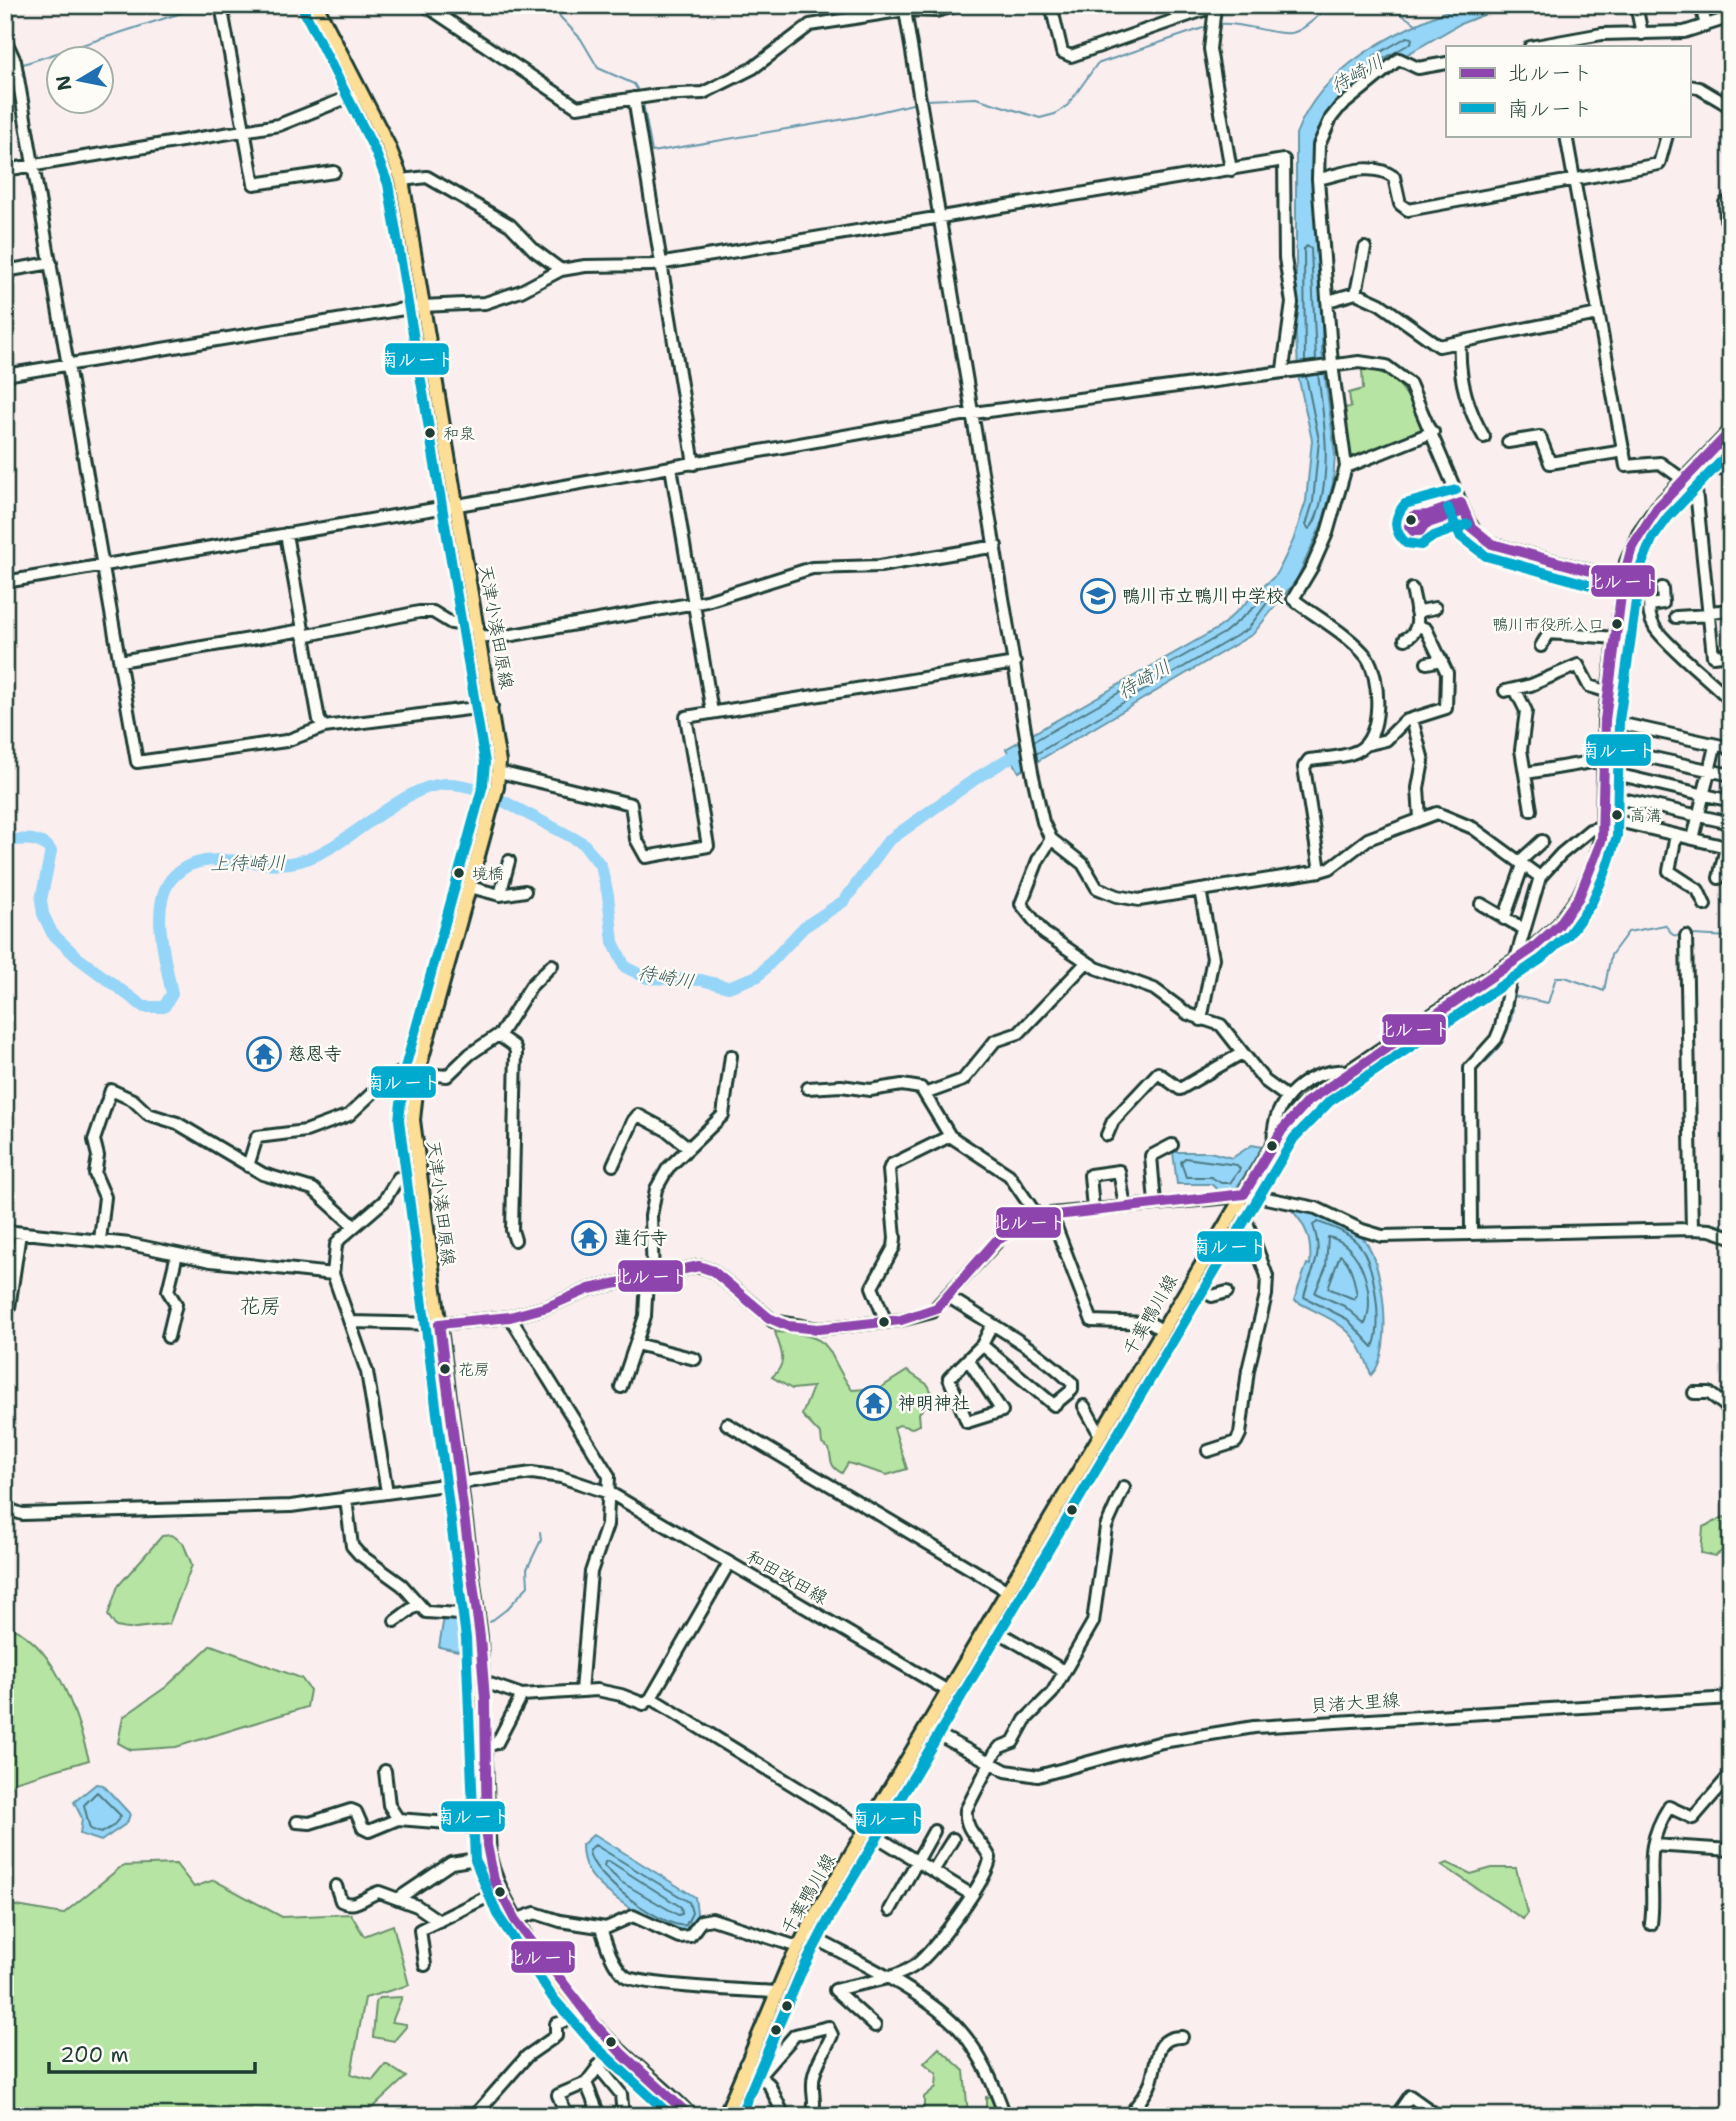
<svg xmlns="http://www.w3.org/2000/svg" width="1736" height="2121" font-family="'Shantell Sans','Klee One',sans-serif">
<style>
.green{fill:#b6e4a3;stroke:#6a906c;stroke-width:2}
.water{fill:#95d5f7;stroke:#6698a9;stroke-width:2}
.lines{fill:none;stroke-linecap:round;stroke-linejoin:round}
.shore{stroke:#4e7a82;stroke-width:2}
.stream{stroke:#6698a9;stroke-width:2}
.river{stroke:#95d5f7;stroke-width:12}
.minor-casing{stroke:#1f3d34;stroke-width:16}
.major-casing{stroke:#1f3d34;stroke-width:18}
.highway-casing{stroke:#1f3d34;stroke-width:19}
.minor{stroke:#fdfcf7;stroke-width:10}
.major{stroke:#fdde96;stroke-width:12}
.highway{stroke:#fdde96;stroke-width:14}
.bus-1-casing{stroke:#fdfcf7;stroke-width:16}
.bus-2-casing{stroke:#fdfcf7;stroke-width:16}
.bus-1{stroke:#8e44ad;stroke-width:10}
.bus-2{stroke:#00a9ce;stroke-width:10}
.bus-dot{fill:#1f3d34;stroke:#fdfcf7;stroke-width:2.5}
.labels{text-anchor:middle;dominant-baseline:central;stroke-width:5;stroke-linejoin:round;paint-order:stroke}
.bus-label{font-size:16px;fill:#1f3d34;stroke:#fdfcf7;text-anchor:start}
.poi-label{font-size:18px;font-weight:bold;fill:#1f3d34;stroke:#fdfcf7;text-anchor:start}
.street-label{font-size:18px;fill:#1f3d34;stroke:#fdfcf7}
.water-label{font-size:19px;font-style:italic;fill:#375b5b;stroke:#fdfcf7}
.quarter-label{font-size:21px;fill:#1f3d34;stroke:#fdfcf7}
.line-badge{stroke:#fdfcf7;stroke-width:2.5}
.badge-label{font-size:19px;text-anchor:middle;font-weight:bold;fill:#fff}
</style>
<rect width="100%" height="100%" fill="#faeeef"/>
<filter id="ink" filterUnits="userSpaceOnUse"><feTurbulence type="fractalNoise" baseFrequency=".0143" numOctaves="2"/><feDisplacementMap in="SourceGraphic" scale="14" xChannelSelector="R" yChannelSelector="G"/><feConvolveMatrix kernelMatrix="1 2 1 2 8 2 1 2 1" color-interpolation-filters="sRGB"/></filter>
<g filter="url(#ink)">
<path class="green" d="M1362 369C1399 371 1409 396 1421 427L1420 431 1353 459 1349 456 1341 408 1351 407 1349 393 1363 389Z
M775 1332C840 1336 821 1347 852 1390L880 1388 907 1371 928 1385 934 1397 919 1413 920 1425 912 1428 899 1425 894 1428 907 1469 887 1475 848 1463 842 1473C829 1466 832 1461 829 1449L822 1444 821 1435 802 1415 813 1387 792 1389 772 1377C789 1362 781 1351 775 1332Z
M1724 1517 1731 1522V1544L1715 1556 1701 1553 1703 1527Z
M172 1535 183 1543 192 1565 169 1624 128 1629 116 1627 108 1615 118 1586 162 1536Z
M5 1625C57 1643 76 1714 89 1760L14 1782 5 1798Z
M211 1645 301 1678 310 1690 307 1707 176 1747 131 1750 118 1743 123 1717 166 1687Z
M1448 1863 1471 1874 1492 1868H1516L1527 1913 1523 1919 1442 1865Z
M176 1864 194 1887 214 1880 282 1917 351 1914 364 1936 393 1925 409 1985 365 1998 351 2074 373 2080 386 2064 406 2077 365 2115 5 2116V1904L63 1914 122 1866Z
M402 1997 392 2022 406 2024V2027L394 2041 373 2037 376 2002 380 1998Z
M939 2048 964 2071 968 2114 986 2112V2097L995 2096 999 2116H908L924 2112V2097L936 2087 937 2074 924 2063Z"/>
<path class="water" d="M1462 5H1509L1460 24 1356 84 1322 121 1313 149 1323 305 1322 352 1335 454 1333 483 1323 521 1297 579 1253 634 1019 772 1006 749 1220 627 1277 574 1293 541 1306 501 1312 440 1299 380 1296 337V134C1322 65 1397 30 1462 5Z
M1252 1145 1262 1147 1235 1190H1218L1211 1184H1177L1173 1152H1210L1232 1158Z
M1290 1208C1314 1214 1342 1219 1361 1236 1384 1258 1395 1353 1371 1375 1356 1324 1336 1323 1294 1300L1307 1264 1310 1265C1312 1240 1307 1226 1290 1208Z
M444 1617 469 1621 472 1644 458 1651 439 1647Z
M96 1784 103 1785 130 1814 127 1823 101 1841 80 1834 82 1818 74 1802Z
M594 1834 695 1897 698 1921 686 1933C660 1931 603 1894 589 1872 583 1863 582 1855 582 1845Z"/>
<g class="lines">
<path class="shore" d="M1407 37 1412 38 1411 43 1378 62 1374 61V56Z
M1305 362 1304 249 1307 246 1311 249 1316 361
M1306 376 1319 440 1313 502 1306 525 1309 529C1316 523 1317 514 1320 505 1331 460 1324 420 1318 374
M1034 741 1224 633 1264 599 1269 600 1248 629 1036 754
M1185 1158 1237 1165 1240 1169 1230 1183H1221L1211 1177H1186L1181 1162Z
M1318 1222C1332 1227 1350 1233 1360 1246 1375 1266 1383 1325 1373 1347L1347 1319 1304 1297C1311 1266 1325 1260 1313 1225Z
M1328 1237C1361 1242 1377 1297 1365 1324L1344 1306 1315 1293 1326 1267Z
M1340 1255C1352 1263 1354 1281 1357 1295L1354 1299 1328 1288Z
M97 1792 121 1816 113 1826 101 1833 90 1829 84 1805Z
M595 1845 689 1902 692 1913 686 1925C668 1931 589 1876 589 1850Z
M609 1861 681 1907 682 1914 678 1915 621 1882 604 1866 605 1862Z"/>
<path class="stream" d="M549 5 581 39 598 68 634 84 640 94
M1386 5 1418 25
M1218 24C1242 21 1281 38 1295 32 1308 28 1320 13 1331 5
M20 65 206 5
M926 100 976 98 1040 118 1055 114 1068 105 1097 64 1209 26
M643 103 652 152 857 117 917 103
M1692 935 1731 937
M1478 1067C1501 1054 1515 1022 1513 996L1548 1003 1556 977H1565L1604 991 1611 955 1628 932 1665 925 1673 935 1682 936
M1731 1122 1727 1143 1731 1147
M490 1622 507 1609 528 1586 527 1569 541 1540 540 1532"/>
<path class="river" d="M5 841C22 839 40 836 51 851L41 900 43 914 52 933 78 958 144 1007H164L172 994C166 961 147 901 175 875 207 844 262 872 300 861 349 848 400 786 445 784 458 783 471 787 482 790L583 843 601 866 608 895 613 942 625 967 647 978 701 980 728 987 758 976 804 927 844 901 888 841 978 777 1023 750"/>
<g class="minor-casing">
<path id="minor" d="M221 5 254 184 334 172
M425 5 577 107 657 95 703 93 753 68 810 25 905 10 936 11 960 5
M1051 5 1062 52 1071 56 1218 5
M1636 5 1642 34
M1701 5 1706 26
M1215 8 1210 49 1231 170
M905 10 1032 772 1043 822 1051 839 1083 864 1097 888 1117 896 1139 900 1320 871 1330 868 1368 839 1437 813 1473 828 1540 877
M5 39 15 61 137 762 286 741 324 727 492 706
M1530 47 1602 34 1684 32 1728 18
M1689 86 1699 88 1731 107
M634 98 694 464
M1566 135 1626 466 1660 463 1685 481
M5 170 279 125 359 93
M1318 179C1342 174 1372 161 1394 177L1400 204 1408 210 1659 164 1667 135
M402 180 427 177 510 225 534 250 561 270
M1725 203 1726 219 1731 228
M5 271 51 263
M1356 293 1365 248
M1328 301 1356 293 1380 304 1439 346 1598 314
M1460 342C1458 375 1467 408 1484 437
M5 375 422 306 485 303 521 291 561 270 585 266 652 265 1284 160 1285 258 1292 303 1283 369
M1508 442 1540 437 1550 463 1624 451
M671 467 712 712
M1346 467 1433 432
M1731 467 1694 471 1713 656 1731 654
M286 534 319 720 324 727
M5 582 458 505 973 413 1359 362 1386 366 1410 384 1469 522 1479 536 1492 544 1627 581C1664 599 1640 603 1655 628 1669 648 1707 677 1726 696L1731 695
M1650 605 1663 603 1662 588
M1416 612 1435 608
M1709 612 1731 610
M1676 617 1710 615
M303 636 419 612H433L451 623 478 626
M480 636 501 637 707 601 812 568 880 566 996 546
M1405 639C1425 631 1415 606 1412 589
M1541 646 1549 633 1616 638
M120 661 303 630
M1427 663 1442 660
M1515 689 1526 711 1521 750 1531 810
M1505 691 1531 685 1578 665 1589 686 1609 692
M1412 719 1423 761 1418 788 1420 818
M1605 720 1731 748
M1365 745 1386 740 1405 721 1446 708 1447 673 1426 629 1418 626
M1603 747 1731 775
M1603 771 1731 801
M499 772 631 804 636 839 646 857 708 846 686 717 1015 663
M1526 773 1603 760
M1604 795 1731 823
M1605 818 1731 848
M1676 835 1669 871 1698 890 1705 905
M1051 839 1038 860 1021 904 1044 933 1096 968 1154 989 1188 1014 1221 1025 1265 1081 1287 1097
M1693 839 1715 746
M1519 862 1542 841
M1320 871 1304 767 1309 760C1324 758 1343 758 1357 751 1384 739 1381 676 1366 656 1348 634 1316 617 1293 599L1312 567 1327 533 1346 467 1332 364 1318 179 1319 145 1331 118 1339 108 1399 59 1418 68 1447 63
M1719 878 1726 847
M470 887 500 895 509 861
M1200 890 1213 958 1201 1020
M500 895 525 891
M1481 904 1524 929
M1504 919 1523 865
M1686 936 1692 1229
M498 1035 514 1046 516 1052 512 1230 515 1240
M808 1088 841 1086 870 1090 902 1085 921 1088 950 1136 1009 1175 1038 1217
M927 1093 963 1080 995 1041 1019 1033 1087 962
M1107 1135 1113 1121 1158 1073 1180 1089 1242 1053
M1274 1142C1269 1101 1310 1067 1349 1071
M613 1165 633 1121 638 1115 668 1131 689 1148
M248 1166 257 1137 306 1131 349 1115 384 1082 402 1072 447 1076 470 1054 501 1033 531 986 552 965
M1155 1203 1151 1156 1172 1145
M1093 1209 1090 1175 1119 1171 1125 1206
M1051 1214 1092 1321 1150 1323 1162 1330
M5 1231 130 1244 211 1261 333 1274
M1471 1233 1470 1068 1496 1039 1501 1027 1512 972 1540 877 1561 854 1590 830 1604 826
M100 1240 105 1197 95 1174 98 1156 94 1140 111 1090 133 1100 148 1114 177 1123 263 1174 313 1189 353 1225
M653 1278 651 1216 656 1189 668 1168 723 1115 731 1056
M1190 1283 1212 1296 1227 1292
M949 1297C992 1325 1035 1347 1072 1383V1390L1054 1405 982 1345
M9 1308 20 1233
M510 1317 609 1476 607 1525 591 1572 581 1691
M351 1322 439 1324 510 1317 547 1307 589 1289 699 1266 713 1271 773 1321 818 1329 901 1320 932 1312 1002 1236 1051 1214 1251 1195 1316 1208 1362 1230 1382 1236 1692 1229 1710 1230 1731 1237
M886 1322 872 1287 894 1247 895 1238 889 1170 891 1165 950 1136
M168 1337 176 1304 168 1291 177 1254
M636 1344 695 1359
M969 1361 1002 1411 967 1422 949 1378 982 1345 992 1325
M621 1387 645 1316 647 1279
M1694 1393H1709L1731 1410
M1084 1406 1100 1435
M727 1424 1008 1591
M1208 1451 1236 1442 1240 1434 1248 1370 1266 1295 1267 1276 1239 1201
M387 1492 367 1372 333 1274 336 1245 340 1239 384 1201 398 1178 420 1181
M346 1499 352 1546 359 1554 402 1585 426 1612 477 1615
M5 1508 22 1514 291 1506 532 1473 561 1477 612 1494 948 1691
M395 1621 418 1604
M987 1625 1064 1671
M484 1682 522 1695 597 1690 621 1695 644 1704 651 1698 729 1563
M651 1698 972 1895
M926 1728 1006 1771 1038 1776 1162 1742 1254 1727 1731 1698
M486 1746 497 1743 522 1695
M385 1771 389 1805 398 1819 486 1826
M297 1822 310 1823 351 1810 356 1812 363 1828 369 1831 398 1819
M1653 1845 1731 1850
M933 1871 953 1839
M336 1886 341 1901C356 1909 365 1896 379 1892L417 1906 439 1921
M399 1898 451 1863 489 1857
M890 1910 934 1831
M515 1920 535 1913 560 1921 606 1928 633 1916 679 1937 690 1936 701 1921 712 1919 798 1947
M1651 1924C1657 1877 1640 1852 1669 1807L1693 1818 1731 1774
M601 1928C606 1944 612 1965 625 1976 635 1985 755 1991 776 1992
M805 1933C852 1959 925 1991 960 2030 982 2055 994 2085 1005 2116
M425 1965 420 1930 499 1891
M835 1990C860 1983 896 1980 917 1964 934 1951 989 1878 990 1858 982 1840 964 1832 966 1810L995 1753 1000 1747 1013 1742 1025 1720 1052 1693 1093 1622 1106 1527 1124 1487
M835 1990 875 2026
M745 2064 769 2084 784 2116
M598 2066 621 2094 623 2116
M760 2075 795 2035 828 2027 832 2035C826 2049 813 2068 813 2083 812 2097 817 2102 811 2116
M586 2083 599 2115
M474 2116 527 2056 556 2036V2024L586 2014
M567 2116 558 2095 586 2083 614 2046
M1129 2116C1136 2105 1147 2094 1151 2082 1158 2061 1154 2036 1182 2037
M1396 2116 1410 2096 1438 2116"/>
</g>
<g class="major-casing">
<path id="major" d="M316 5 388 145 402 180 499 762 497 787 418 1072 413 1120 480 1637 489 1857C502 1915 578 2014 623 2054 645 2075 669 2092 690 2116
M725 2116 787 1969 819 1908 1282 1130 1296 1112 1321 1090 1532 949 1559 925 1579 897 1592 869 1603 833 1605 720 1627 562 1640 532 1657 508 1731 431"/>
</g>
<g class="highway-casing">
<path id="highway" d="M1722 5 1731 24"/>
</g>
<use href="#minor" class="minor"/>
<use href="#major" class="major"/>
<use href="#highway" class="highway"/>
<g class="bus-1-casing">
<path id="bus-1" d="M1461 503 1471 527 1492 544 1623 580
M1461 503 1428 515 1413 516 1409 526 1413 531H1420L1425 524 1464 511
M1244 1194 1282 1130 1307 1102 1532 949 1559 925 1579 897 1602 839 1605 720 1623 580 1632 547 1657 508 1731 431
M439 1324 510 1317 547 1307 589 1289 699 1266 713 1271 769 1318 788 1326 818 1329 901 1320 937 1308 996 1241 1038 1217 1244 1194
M439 1324 480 1637 485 1699 487 1845 494 1880 515 1920 594 2023 622 2054 690 2116"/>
</g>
<g class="bus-2-casing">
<path id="bus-2" d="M304 11 375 151 388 184 485 763 483 785 405 1068 399 1120 466 1638 475 1860 497 1914 553 1998 595 2046 671 2116
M1456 490 1405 504C1393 518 1393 531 1406 543L1421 545 1434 536 1468 524
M1448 508 1460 536 1486 556 1619 593
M740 2116 800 1975 831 1915 1294 1138 1330 1101 1541 959 1569 934 1591 904 1605 873 1617 836 1619 721 1641 566 1652 539 1668 517 1731 451"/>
</g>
<use href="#bus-1" class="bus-1"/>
<use href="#bus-2" class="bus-2"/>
</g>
</g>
<defs>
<g id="school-ring" transform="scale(1.75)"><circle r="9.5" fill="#fdfcf7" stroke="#1f6fb2" stroke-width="1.5"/><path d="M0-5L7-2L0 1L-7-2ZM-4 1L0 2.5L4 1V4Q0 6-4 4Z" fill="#1f6fb2"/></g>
<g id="temple-ring" transform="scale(1.75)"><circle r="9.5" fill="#fdfcf7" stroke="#1f6fb2" stroke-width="1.5"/><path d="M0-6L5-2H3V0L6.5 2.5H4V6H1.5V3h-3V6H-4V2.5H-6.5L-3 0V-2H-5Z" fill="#1f6fb2"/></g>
</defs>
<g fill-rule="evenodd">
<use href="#school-ring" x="1098" y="596"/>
<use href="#temple-ring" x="264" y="1054"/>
<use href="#temple-ring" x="589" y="1238"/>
<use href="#temple-ring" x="874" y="1403"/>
</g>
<g class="bus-dot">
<circle cx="430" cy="433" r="6"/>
<circle cx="1411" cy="520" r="6"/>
<circle cx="1617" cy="624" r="6"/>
<circle cx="1617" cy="815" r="6"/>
<circle cx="459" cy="873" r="6"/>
<circle cx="1272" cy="1146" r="6"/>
<circle cx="884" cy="1322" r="6"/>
<circle cx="445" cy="1369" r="6"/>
<circle cx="1072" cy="1510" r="6"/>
<circle cx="500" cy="1892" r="6"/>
<circle cx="787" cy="2006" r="6"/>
<circle cx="776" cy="2030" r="6"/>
<circle cx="611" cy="2042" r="6"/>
</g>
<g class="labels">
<g class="bus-label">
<text x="443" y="433">和泉</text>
<text x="1604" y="624" text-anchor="end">鴨川市役所入口</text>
<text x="1630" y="815">高溝</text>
<text x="472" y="873">境橋</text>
<text x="458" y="1369">花房</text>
</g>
<g class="poi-label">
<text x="1122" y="596">鴨川市立鴨川中学校</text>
<text x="288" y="1054">慈恩寺</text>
<text x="614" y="1238">蓮行寺</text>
<text x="898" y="1403">神明神社</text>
</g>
<g class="street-label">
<text transform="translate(496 627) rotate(80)">天津小湊田原線</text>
<text transform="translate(441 1203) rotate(83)">天津小湊田原線</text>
<text transform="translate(1150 1315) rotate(-60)">千葉鴨川線</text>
<text transform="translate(787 1577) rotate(30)">和田改田線</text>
<text transform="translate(1355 1703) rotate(-4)">貝渚大里線</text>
<text transform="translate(808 1894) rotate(-60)">千葉鴨川線</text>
</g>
<g class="water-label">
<text transform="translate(1357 74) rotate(-29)">待崎川</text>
<text transform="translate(1144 679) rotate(-30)">待崎川</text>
<text transform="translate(248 863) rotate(-1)">上待崎川</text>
<text transform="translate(666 977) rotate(10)">待崎川</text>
</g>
<g class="quarter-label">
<text x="260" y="1306">花房</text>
</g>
</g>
<g class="line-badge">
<rect x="384" y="342" width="66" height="34" rx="7" fill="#00a9ce"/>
<rect x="1590" y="564" width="66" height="34" rx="7" fill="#8e44ad"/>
<rect x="1585" y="733" width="67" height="34" rx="7" fill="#00a9ce"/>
<rect x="1381" y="1013" width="66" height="33" rx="7" fill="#8e44ad"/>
<rect x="370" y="1065" width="67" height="34" rx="7" fill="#00a9ce"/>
<rect x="995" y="1206" width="67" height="33" rx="7" fill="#8e44ad"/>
<rect x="1196" y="1230" width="67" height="33" rx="7" fill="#00a9ce"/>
<rect x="617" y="1259" width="67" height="34" rx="7" fill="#8e44ad"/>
<rect x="440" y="1800" width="66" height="33" rx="7" fill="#00a9ce"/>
<rect x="855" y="1802" width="67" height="33" rx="7" fill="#00a9ce"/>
<rect x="510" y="1940" width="66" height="34" rx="7" fill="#8e44ad"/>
</g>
<g class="badge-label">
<text x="417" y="366">南ルート</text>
<text x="1623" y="588">北ルート</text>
<text x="1618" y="757">南ルート</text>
<text x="1414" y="1036">北ルート</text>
<text x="403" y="1089">南ルート</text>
<text x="1029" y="1229">北ルート</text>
<text x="1229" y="1253">南ルート</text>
<text x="651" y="1283">北ルート</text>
<text x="473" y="1823">南ルート</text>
<text x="888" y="1825">南ルート</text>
<text x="543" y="1964">北ルート</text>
</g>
<rect width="1736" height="2121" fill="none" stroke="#fdfcf7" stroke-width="28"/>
<rect x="14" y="14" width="1708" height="2093" fill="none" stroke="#1f3d34" stroke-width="2.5" filter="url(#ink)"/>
<rect x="1446" y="46" width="245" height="91" fill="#fdfcf7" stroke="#a4b0a9" stroke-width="2"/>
<rect x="1460" y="68" width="35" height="10" fill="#8e44ad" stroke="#a4b0a9" stroke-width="2"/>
<text x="1508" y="80" font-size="21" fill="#1f3d34">北ルート</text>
<rect x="1460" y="103" width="35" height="10" fill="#00a9ce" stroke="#a4b0a9" stroke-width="2"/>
<text x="1508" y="116" font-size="21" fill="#1f3d34">南ルート</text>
<g transform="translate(80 80) rotate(260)"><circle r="33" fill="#fdfcf7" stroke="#a4b0a9" stroke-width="2"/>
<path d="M0-5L12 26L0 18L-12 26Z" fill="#1f6fb2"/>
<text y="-10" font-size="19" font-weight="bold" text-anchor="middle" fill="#1f3d34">N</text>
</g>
<path d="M49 2062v10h206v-10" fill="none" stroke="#1f3d34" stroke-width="3.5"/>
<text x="60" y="2062" font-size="21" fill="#1f3d34" stroke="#fdfcf7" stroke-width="5" paint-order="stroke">200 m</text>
</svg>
